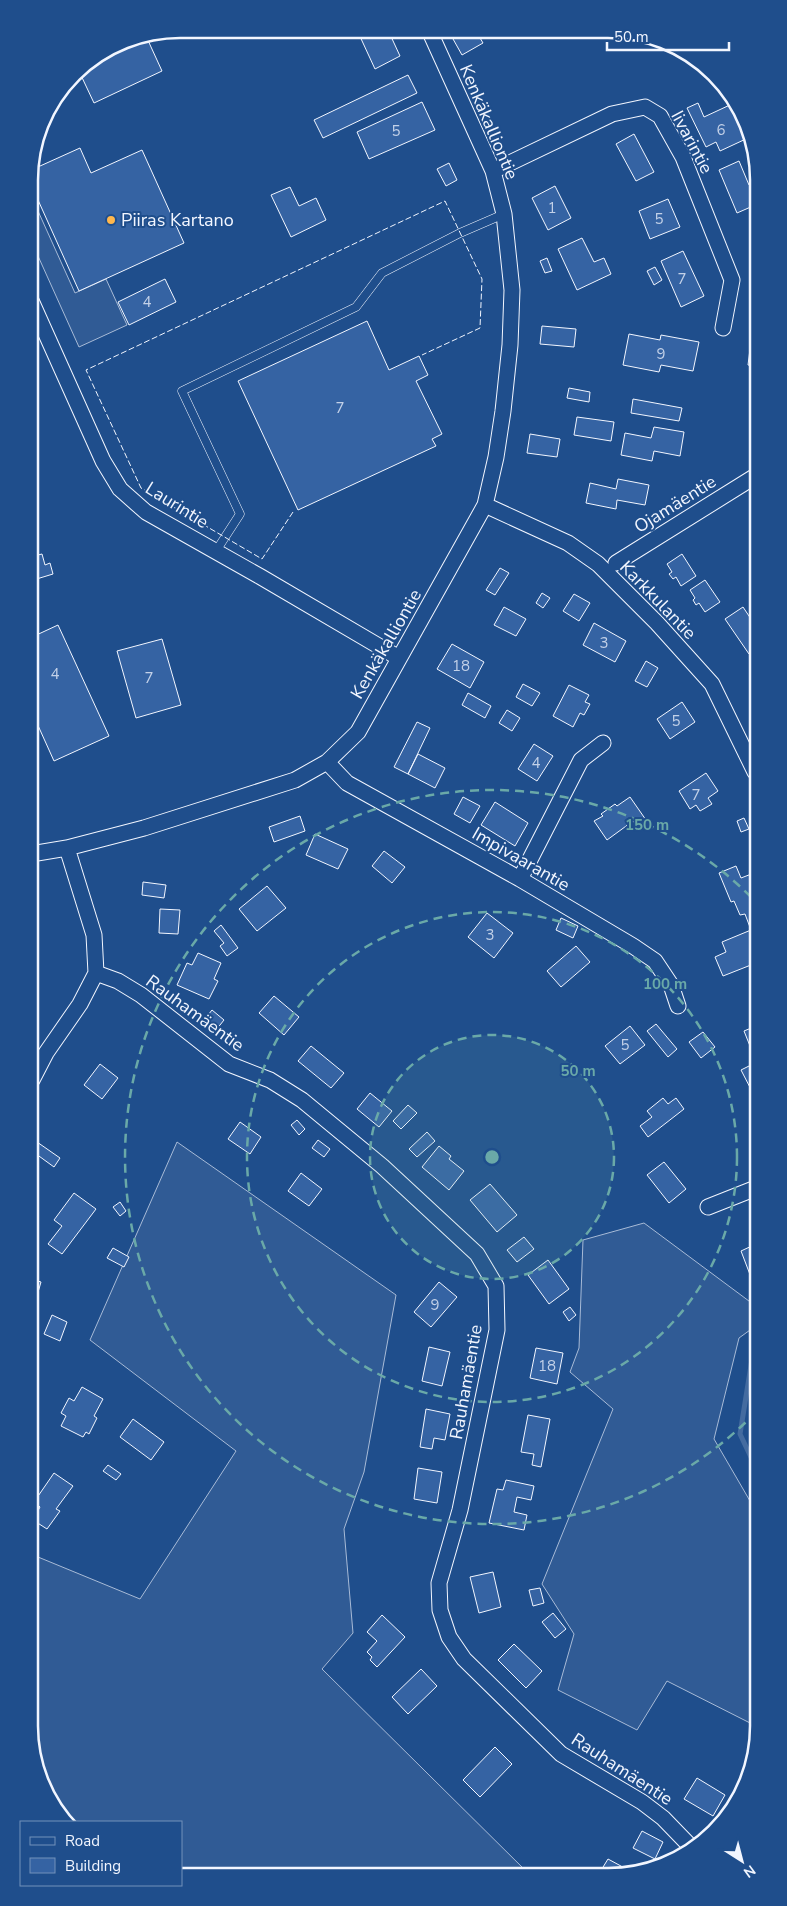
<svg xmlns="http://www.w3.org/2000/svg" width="787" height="1906" font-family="'Nunito Sans',sans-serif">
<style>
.built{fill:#305b95;stroke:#a8bbd7}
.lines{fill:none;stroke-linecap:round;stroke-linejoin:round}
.stream{stroke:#446ba0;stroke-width:5}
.building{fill:#3563a3;stroke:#f2f6ff}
.lane-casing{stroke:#f2f6ff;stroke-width:9}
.street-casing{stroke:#f2f6ff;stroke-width:17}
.lane{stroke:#1f4e8c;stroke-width:8}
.street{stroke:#1f4e8c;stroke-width:15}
.fence{stroke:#f2f6ff;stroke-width:1;stroke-dasharray:6 2.5;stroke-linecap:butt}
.ring{fill:none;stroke:#6aa9a8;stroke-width:2.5;stroke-dasharray:9 6}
.poi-dot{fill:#ffb74d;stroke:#1f4e8c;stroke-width:2}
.labels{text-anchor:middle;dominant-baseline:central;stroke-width:4;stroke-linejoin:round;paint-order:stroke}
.number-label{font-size:15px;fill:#c3d1e8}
.street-label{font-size:18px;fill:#f2f6ff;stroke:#1f4e8c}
.poi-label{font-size:18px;fill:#f2f6ff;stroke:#1f4e8c;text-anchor:start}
.rim{fill:none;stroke:#f2f6ff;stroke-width:2.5}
.centre{fill:#6aa9a8;stroke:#1f4e8c;stroke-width:2.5}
.ring-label{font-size:15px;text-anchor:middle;font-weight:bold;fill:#6aa9a8;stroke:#1f4e8c;stroke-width:4;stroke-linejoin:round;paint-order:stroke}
</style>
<rect width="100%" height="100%" fill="#1f4e8c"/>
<path class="built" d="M29 191 75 293 106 279 127 325 79 347 29 236Z
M177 1142 396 1295 364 1472 344 1529 353 1633 322 1669 528 1873 181 1874V1822H66L49 1802 34 1765 33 1565 38 1557 140 1599 236 1451 90 1340Z
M644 1223 757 1307V1325L739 1338 714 1439 757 1513 758 1727 667 1681 637 1730 558 1690 574 1634 542 1584 613 1409 570 1372 579 1348 583 1240Z"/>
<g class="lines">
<path class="stream" d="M757 1328 740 1434 757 1470"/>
</g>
<path class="building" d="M357 30H388L400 56 375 69Z
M448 30 476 31 483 43 462 55Z
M146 36 162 71 94 103 78 69 80 66 122 40Z
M408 75 417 93 323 138 314 120Z
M422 102 435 130 369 159 357 132Z
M698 103 704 117 732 104 748 138 720 151 716 142 706 147 687 108Z
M634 134 654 172 636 181 616 144Z
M80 148 91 173 142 150 184 243 79 291 29 180V171Z
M739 161 749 185 753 183V206L737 213 719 170Z
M449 163 457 180 446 186 437 169Z
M555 186 571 218 548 230 532 198Z
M290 187 299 206 316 198 326 220 291 237 271 195Z
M668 199 680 227 650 239 639 211Z
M582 238 594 262 604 258 611 274 577 290 558 249Z
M683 251 704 296 681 307 661 261Z
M547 258 552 271 545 273 540 261Z
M655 267 662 280 654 285 647 271Z
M165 279 176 302 129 325 118 302Z
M367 321 389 370 419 356 428 375 416 381 442 434 432 439 436 446 298 510 238 381Z
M542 326 576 329 574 347 540 344Z
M629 334 660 340 661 335 699 342 693 371 661 365 659 372 623 365Z
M750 349H754V366L748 365Z
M569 388 590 392 589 402 567 398Z
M633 399 682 408 679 421 631 413Z
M577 417 614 422 611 441 574 435Z
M654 427 684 432 680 456 654 451 652 461 621 455 625 433 651 438Z
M530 434 560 439 557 457 527 453Z
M618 479 649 485 645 505 617 500 616 509 586 503 590 483 616 489Z
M42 554 45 565 50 563 53 574 30 581V557Z
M682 554 696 576 681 586 676 577 673 579 669 574 672 572 667 564Z
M500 568 509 573 495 595 486 590Z
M705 580 720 602 705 612 699 603 696 605 693 600 695 598 690 590Z
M542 593 550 598 543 608 536 603Z
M574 594 590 603 579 621 563 611Z
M504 607 526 619 516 636 494 625Z
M743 607 755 625V650L749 654 725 619Z
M594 623 626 641 615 662 583 645Z
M58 625 109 736 54 761 31 710 30 638Z
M162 639 181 705 136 718 117 651Z
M452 644 484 662 470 688 437 669Z
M646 661 658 668 647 687 635 681Z
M523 684 540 693 532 706 516 697Z
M569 685 589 695 585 702 590 704 584 715 580 713 573 727 553 716Z
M468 693 491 706 485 718 462 705Z
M682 702 695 722 670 739 657 719Z
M507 710 520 718 512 731 499 723Z
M417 722 430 728 408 774 394 767Z
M534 744 553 756 537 781 518 769Z
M418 754 445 768 435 788 408 774Z
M706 773 718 791 708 798 712 804 700 811 696 805 690 809 679 791Z
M463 797 480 806 470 823 454 814Z
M630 797 646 820 637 826 633 821 607 840 594 821 603 816 601 814 615 804 617 806Z
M495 802 528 823 515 846 481 825Z
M300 816 305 831 274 842 269 827Z
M744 818 749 829 741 832 737 821Z
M315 834 348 849 338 869 306 855Z
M384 851 405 867 392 883 372 866Z
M736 866 741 878 754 873 755 875 756 963 723 976 715 957 726 952 722 942 751 930 745 914 740 915 734 901 731 902 719 873Z
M143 882 166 885 164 898 142 895Z
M267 886 286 908 257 931 239 909Z
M160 909 180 910 178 934 159 933Z
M487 913 513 933 494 958 468 937Z
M561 918 578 926 573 938 556 930Z
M221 925 238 948 227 956 220 946 224 943 214 931Z
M576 946 590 962 561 987 547 971Z
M198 953 221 963 214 979 218 981 209 999 177 985 187 963 192 965Z
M274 996 299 1017 284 1035 259 1013Z
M212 1010 224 1020 216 1030 204 1020Z
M656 1024 677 1049 668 1057 647 1031Z
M630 1026 645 1045 620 1064 605 1046Z
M756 1026V1046L755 1044 750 1046 744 1031Z
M703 1032 715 1047 701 1058 689 1042Z
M311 1046 344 1073 331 1088 298 1061Z
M100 1064 118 1078 102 1099 84 1085Z
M753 1064 756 1069V1099L741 1070Z
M370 1093 392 1111 379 1127 357 1109Z
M663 1098 668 1104 676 1098 684 1109 648 1137 640 1126 652 1117 647 1111Z
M408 1105 417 1113 401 1129 393 1121Z
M297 1120 305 1129 299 1135 291 1125Z
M240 1122 261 1137 250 1154 228 1139Z
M427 1132 435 1141 417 1157 409 1149Z
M318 1140 330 1149 324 1157 312 1148Z
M37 1142 60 1158 54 1167 32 1151Z
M439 1146 451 1156 449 1159 464 1171 449 1190 422 1167Z
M664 1162 686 1189 669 1203 647 1175Z
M301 1173 322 1189 309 1206 288 1191Z
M490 1184 517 1215 497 1232 470 1200Z
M74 1193 96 1209 62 1254 48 1244 62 1226 54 1220Z
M120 1202 126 1211 120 1216 113 1207Z
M524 1237 534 1249 517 1262 507 1250Z
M756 1244 757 1284 754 1285 741 1251Z
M113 1248 129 1257 124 1267 107 1258Z
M548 1260 569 1289 549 1304 528 1275Z
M32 1279 41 1282 36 1299 32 1298Z
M439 1282 457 1297 431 1327 414 1312Z
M570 1307 576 1315 569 1321 563 1312Z
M52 1315 67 1322 60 1341 44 1334Z
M429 1347 450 1352 442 1386 422 1381Z
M536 1348 563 1353 557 1384 530 1378Z
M82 1387 103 1399 94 1416 97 1418 89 1434 86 1432 83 1437 61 1426 66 1416 61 1413 69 1398 74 1401Z
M426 1409 450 1414 445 1440 434 1438 432 1449 420 1447Z
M528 1415 550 1419 541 1467 532 1465 534 1454 521 1452Z
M133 1419 164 1442 151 1460 120 1437Z
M108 1465 121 1474 116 1480 103 1471Z
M418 1468 442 1472 437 1503 414 1499Z
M54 1473 73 1486 56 1509 60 1511 47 1529 33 1520 40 1507 34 1502Z
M506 1480 534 1486 531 1500 517 1497 514 1512 527 1515 524 1530 489 1523 497 1489 503 1490Z
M493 1572 501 1607 479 1613 470 1577Z
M540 1588 544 1603 533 1606 529 1590Z
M553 1613 566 1629 555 1638 542 1622Z
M382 1615 405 1637 377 1667 370 1660 372 1657 367 1652 377 1641 367 1632Z
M514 1644 542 1671 526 1688 498 1660Z
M421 1669 437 1686 408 1714 392 1697Z
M495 1747 512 1764 480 1797 463 1780Z
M697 1778 725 1795 713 1816 684 1799Z
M731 1798 736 1801 731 1809 727 1807Z
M642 1831 663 1842 655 1859 633 1848Z
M608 1859 632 1872H600Z"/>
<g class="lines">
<g class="lane-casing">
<path id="lane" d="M216 551 240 514 182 391 356 307 382 273 460 233 504 214"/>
</g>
<g class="street-casing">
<path id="street" d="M493 171 612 114 645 107 660 116 683 157 732 280 723 328
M29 296 103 461 120 489 146 512 261 577 399 658
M485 505 568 543 598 564 657 623 712 684 755 772
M616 563 754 477
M327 762 347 783 520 879 633 946 655 961 671 985 678 1006
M31 854 67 848
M520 879 581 760 603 743
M96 973 118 981 141 995 229 1064 270 1080 302 1100 382 1166 477 1254 496 1286 497 1330 460 1510 439 1583 440 1610 449 1637 464 1659 561 1754 642 1802 663 1818 693 1849
M32 1080 46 1053 80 1004 96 973 94 935 67 848 144 828 295 780 327 762 358 732 485 505 496 457 503 411 510 345 512 290 504 214 493 171 429 30
M708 1207 756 1188"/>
</g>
<use href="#lane" class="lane"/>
<use href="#street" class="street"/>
<path class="fence" d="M293 512 262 559 141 488 86 370 445 201 482 279 480 328 422 355"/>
</g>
<circle cx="492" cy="1157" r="122" fill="#6aa9a8" fill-opacity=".12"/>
<g class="ring">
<circle cx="492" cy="1157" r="122"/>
<circle cx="492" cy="1157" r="245"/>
<path d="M756 1412A367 367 0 1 1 754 900"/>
</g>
<circle class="poi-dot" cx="111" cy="220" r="5"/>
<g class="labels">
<g class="number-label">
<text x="721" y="130">6</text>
<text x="396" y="131">5</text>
<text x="552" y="208">1</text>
<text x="659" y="219">5</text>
<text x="682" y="279">7</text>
<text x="147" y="302">4</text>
<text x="661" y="354">9</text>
<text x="340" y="408">7</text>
<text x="604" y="643">3</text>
<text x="461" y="666">18</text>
<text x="55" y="674">4</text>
<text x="149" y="678">7</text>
<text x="676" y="721">5</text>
<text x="536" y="763">4</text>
<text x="696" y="795">7</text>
<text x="490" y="935">3</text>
<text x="625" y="1045">5</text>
<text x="435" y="1305">9</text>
<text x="547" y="1366">18</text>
</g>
<g class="street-label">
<text transform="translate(489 122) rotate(67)">Kenkäkalliontie</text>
<text transform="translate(692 142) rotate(62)">Iivarintie</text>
<text transform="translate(675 504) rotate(-32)">Ojamäentie</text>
<text transform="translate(177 505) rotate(32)">Laurintie</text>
<text transform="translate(658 600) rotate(46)">Karkkulantie</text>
<text transform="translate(386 644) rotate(-60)">Kenkäkalliontie</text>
<text transform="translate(521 859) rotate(30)">Impivaarantie</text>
<text transform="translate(195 1013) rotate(36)">Rauhamäentie</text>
<text transform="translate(466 1382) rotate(-80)">Rauhamäentie</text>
<text transform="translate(622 1769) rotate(33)">Rauhamäentie</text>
</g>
<g class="poi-label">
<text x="121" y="220">Piiras Kartano</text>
</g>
</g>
<path d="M0 0H787V1906H0ZM180 38H608A142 142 0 0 1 750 180V1726A142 142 0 0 1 608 1868H180A142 142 0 0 1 38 1726V180A142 142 0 0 1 180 38Z" fill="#1f4e8c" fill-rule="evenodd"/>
<path class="rim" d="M180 38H608A142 142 0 0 1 750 180V1726A142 142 0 0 1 608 1868H180A142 142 0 0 1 38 1726V180A142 142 0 0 1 180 38Z"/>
<circle cx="492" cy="1157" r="8" class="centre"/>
<g class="ring-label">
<text x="647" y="830">150 m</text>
<text x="665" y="989">100 m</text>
<text x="578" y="1076">50 m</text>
</g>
<rect x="20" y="1821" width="162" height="65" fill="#1f4e8c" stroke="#7391ba"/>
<rect x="30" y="1837" width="25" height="8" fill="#1f4e8c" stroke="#7391ba"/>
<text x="65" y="1846" font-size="15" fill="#f2f6ff">Road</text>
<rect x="30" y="1858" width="25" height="15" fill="#3563a3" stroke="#7391ba"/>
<text x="65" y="1871" font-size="15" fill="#f2f6ff">Building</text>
<g transform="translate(742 1861) rotate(144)" stroke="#1f4e8c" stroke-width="4" paint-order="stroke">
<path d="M0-4L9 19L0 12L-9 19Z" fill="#f2f6ff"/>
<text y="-8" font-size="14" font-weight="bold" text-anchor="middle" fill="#f2f6ff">N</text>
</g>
<path d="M607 42v8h122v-8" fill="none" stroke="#f2f6ff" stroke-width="2.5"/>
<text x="614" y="42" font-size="15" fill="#f2f6ff" stroke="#1f4e8c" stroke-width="4" paint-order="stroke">50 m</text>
</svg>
